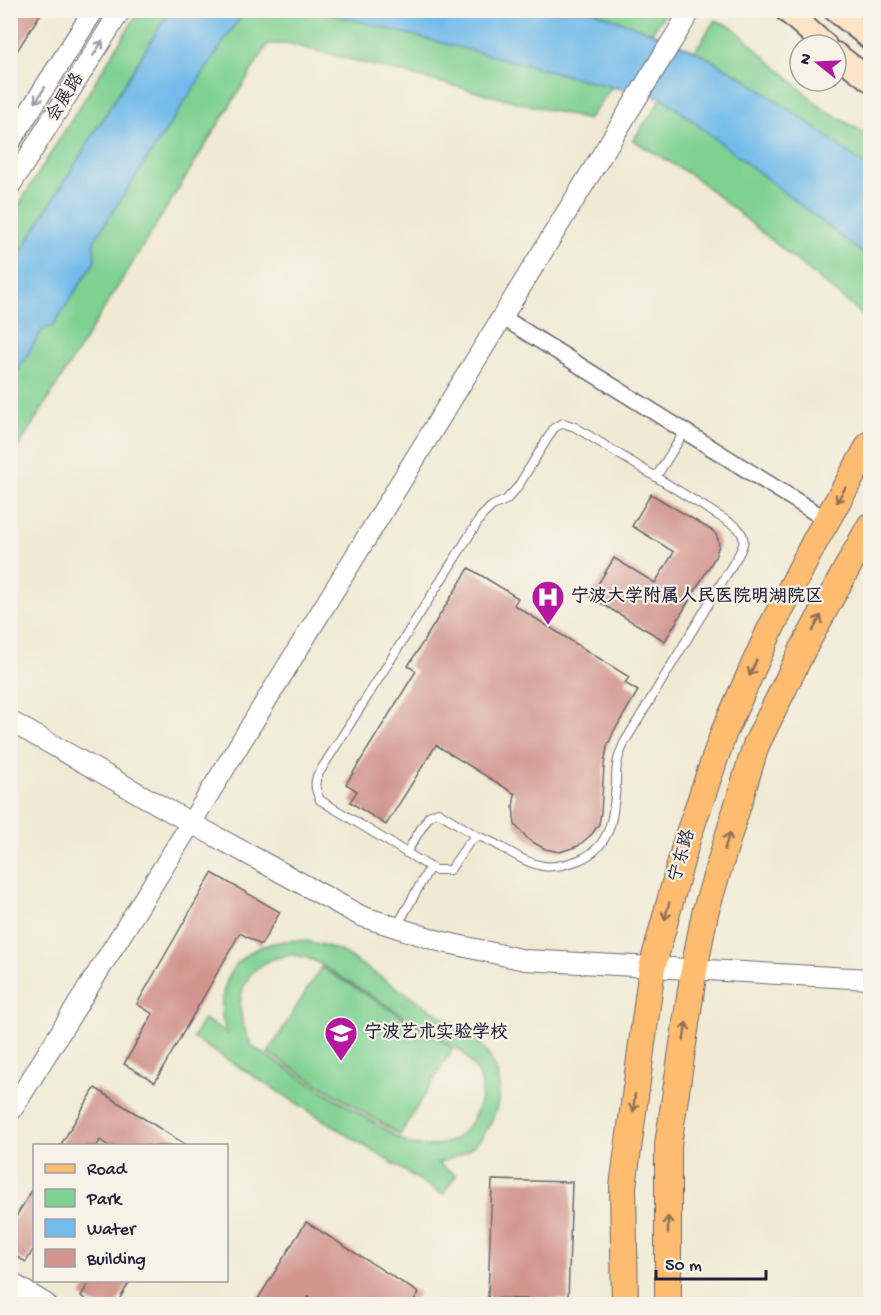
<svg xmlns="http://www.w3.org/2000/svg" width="881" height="1315" font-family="'Gochi Hand','LXGW WenKai TC',sans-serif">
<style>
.green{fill:#7fd192;stroke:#507a66;stroke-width:1.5;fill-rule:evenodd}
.water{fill:#72bbea;stroke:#4a6e92;stroke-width:1.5}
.building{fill:#d2968f}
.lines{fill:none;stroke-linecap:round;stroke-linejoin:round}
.service-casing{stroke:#6a6871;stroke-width:10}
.minor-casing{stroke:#6a6871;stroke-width:18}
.tertiary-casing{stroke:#6a6871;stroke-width:22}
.secondary-casing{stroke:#6a6871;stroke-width:26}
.primary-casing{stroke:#6a6871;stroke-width:28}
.service{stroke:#fff;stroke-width:8}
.minor{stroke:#fff;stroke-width:15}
.tertiary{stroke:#fff;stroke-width:20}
.secondary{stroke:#fee4c6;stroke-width:22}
.primary{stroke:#fdbc70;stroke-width:26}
.oneway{stroke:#9c9ca7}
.oneway2{stroke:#906f56}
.labels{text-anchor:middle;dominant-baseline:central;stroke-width:4.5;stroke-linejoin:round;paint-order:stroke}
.street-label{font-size:18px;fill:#22223b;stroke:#f7f3e8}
.poi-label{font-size:18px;font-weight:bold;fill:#22223b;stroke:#f7f3e8;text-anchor:start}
</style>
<rect width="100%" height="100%" fill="#f7f3e8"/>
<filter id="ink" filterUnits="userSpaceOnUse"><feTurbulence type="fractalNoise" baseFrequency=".0167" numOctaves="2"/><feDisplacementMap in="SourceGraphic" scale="12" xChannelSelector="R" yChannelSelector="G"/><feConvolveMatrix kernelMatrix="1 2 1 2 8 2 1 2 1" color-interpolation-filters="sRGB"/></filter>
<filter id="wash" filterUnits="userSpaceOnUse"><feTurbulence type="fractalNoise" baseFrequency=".008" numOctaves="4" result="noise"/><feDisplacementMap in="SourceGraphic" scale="24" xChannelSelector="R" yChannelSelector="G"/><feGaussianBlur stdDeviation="1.35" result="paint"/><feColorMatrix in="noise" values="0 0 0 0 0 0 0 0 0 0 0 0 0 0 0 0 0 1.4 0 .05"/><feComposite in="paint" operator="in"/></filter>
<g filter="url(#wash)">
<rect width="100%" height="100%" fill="#f0ead4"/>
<path class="green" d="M139 11H667L588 120 289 44H268L11 459 10 219Z
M715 20 732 27 823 109 870 136V321L696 178 633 140 703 39Z
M296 940C312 941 325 945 340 951L474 1037C485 1048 494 1061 498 1076 504 1102 489 1136 467 1151 458 1157 448 1160 437 1163L456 1175 443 1195 193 1038 204 1019 227 1033C214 1004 226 965 254 950 267 943 282 941 296 940ZM292 955 304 957 315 961 461 1051C469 1060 478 1070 481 1082 486 1100 470 1129 455 1139 441 1147 425 1147 410 1145L253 1047C228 1005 239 961 292 955Z
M321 967 453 1048 400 1135 268 1053Z"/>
<path class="water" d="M170 10 250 11 236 23 94 241 95 261 53 326 43 329 11 382V268Z
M319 11H594L597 13 651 32 697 52 742 77 809 123 870 169V259L663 98 612 87Z"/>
<g id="blocks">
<path class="building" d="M10 10H43L10 62Z
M651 494 713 531 717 536 719 545 715 557 665 641 590 597 614 558 655 583 674 552 632 526Z
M469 568 518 598 514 605 629 677 625 683 638 691 614 731 607 747 604 766 601 812 599 824 592 834 578 846 560 852 545 849 529 840 515 825 513 807 515 794 436 745 386 825 350 802 357 791 346 784 416 671 408 666Z
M212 873 280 912 261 945 240 933 155 1082 124 1064 153 1014 137 1004Z
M95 1088 188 1146H109L100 1140 97 1146H60Z
M492 1180 572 1182 568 1300 488 1298Z
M34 1187V1248L26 1262 10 1253V1226Z
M306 1222 419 1293 411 1305H323L309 1296 303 1305H254Z
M90 1281H130L116 1305H94L81 1296Z"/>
</g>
</g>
<g filter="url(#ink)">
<use href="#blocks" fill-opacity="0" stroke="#6a6871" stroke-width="1.5"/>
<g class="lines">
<g class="service-casing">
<path id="service" d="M563 423 575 427 737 527C746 538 745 542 739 554L624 743C622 749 619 754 618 760 616 767 616 776 616 783 614 814 612 847 579 860 568 864 555 868 543 866 519 862 501 843 477 836L468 844 450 870H435L320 800C316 791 314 785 317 776L481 517 492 506 506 500 517 488 554 428Z
M656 477 685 431
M406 853 429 816 438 812 477 836
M397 926 430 867"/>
</g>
<g class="minor-casing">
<path id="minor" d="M502 317 827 520"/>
</g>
<g class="tertiary-casing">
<path id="tertiary" d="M10 142 94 10
M10 186 121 10
M10 721 191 823 361 916 439 941 525 960 870 979
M10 1113 191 823 691 10
M10 1282 46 1304"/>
</g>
<g class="secondary-casing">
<path id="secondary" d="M786 10 825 45
M835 10 870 38
M836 54 870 80"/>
</g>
<g class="primary-casing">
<path id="primary" d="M625 1304 623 1187 652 968 687 839 724 732 769 632 815 541 870 444
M668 1304V1145L694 970 705 913 756 745 803 649 870 526"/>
</g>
<use href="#service" class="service"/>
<use href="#minor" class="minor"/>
<use href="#tertiary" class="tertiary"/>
<use href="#secondary" class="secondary"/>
<use href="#primary" class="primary"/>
</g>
<defs><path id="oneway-shaft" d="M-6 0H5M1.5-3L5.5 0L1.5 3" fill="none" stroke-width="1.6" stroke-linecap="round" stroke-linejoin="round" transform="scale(1.5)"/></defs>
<g class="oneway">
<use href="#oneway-shaft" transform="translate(98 48) rotate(-58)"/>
<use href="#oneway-shaft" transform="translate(40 95) rotate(122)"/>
</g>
<g class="oneway2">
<use href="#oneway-shaft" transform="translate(841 495) rotate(120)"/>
<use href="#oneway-shaft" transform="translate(817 623) rotate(-62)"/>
<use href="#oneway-shaft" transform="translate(753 668) rotate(114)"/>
<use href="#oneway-shaft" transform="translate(727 841) rotate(-73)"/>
<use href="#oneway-shaft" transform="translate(667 911) rotate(105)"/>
<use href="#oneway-shaft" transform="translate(685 1031) rotate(-82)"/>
<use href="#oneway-shaft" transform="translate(634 1103) rotate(97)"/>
<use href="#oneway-shaft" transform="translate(668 1225) rotate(-90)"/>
</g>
</g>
<defs>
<g id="hospital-pin" transform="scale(1.725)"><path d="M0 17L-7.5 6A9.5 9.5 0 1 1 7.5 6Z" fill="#b5179e" stroke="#f7f3e8"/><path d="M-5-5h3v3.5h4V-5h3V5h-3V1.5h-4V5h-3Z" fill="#fff"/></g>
<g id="school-pin" transform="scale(1.725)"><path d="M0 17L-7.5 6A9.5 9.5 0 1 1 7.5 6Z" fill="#b5179e" stroke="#f7f3e8"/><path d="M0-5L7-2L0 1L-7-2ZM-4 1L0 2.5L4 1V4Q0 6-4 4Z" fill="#fff"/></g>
</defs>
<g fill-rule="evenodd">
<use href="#hospital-pin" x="548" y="597"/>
<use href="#school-pin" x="341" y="1033"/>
</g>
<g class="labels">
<g class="street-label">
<text transform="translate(66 98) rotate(-58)">会展路</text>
<text transform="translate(683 856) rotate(-74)">宁东路</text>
</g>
<g class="poi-label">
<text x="571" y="597">宁波大学附属人民医院明湖院区</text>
<text x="364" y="1033">宁波艺术实验学校</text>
</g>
</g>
<rect width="881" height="1315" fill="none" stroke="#f7f3e8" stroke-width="36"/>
<rect x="33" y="1144" width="195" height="138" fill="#f7f3e8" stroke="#a29fa3" stroke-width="1.5"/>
<rect x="45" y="1164" width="30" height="9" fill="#fdbc70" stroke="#a29fa3" stroke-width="1.5"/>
<text x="87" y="1174" font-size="18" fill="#22223b">Road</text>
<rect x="45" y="1189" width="30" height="18" fill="#7fd192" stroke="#a29fa3" stroke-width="1.5"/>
<text x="87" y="1204" font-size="18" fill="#22223b">Park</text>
<rect x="45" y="1219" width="30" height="18" fill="#72bbea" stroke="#a29fa3" stroke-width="1.5"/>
<text x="87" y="1234" font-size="18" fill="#22223b">Water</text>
<rect x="45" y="1249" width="30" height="18" fill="#d2968f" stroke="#a29fa3" stroke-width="1.5"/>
<text x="87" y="1264" font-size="18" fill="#22223b">Building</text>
<g transform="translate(818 63) rotate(288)"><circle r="28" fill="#f7f3e8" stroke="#a29fa3" stroke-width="1.5"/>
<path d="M0-4.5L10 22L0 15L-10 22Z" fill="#b5179e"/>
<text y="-9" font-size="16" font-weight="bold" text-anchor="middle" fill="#22223b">N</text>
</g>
<path d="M656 1270v9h110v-9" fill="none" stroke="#22223b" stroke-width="3"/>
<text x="665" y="1270" font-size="18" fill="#22223b" stroke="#f7f3e8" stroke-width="4.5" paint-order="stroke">50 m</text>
</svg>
